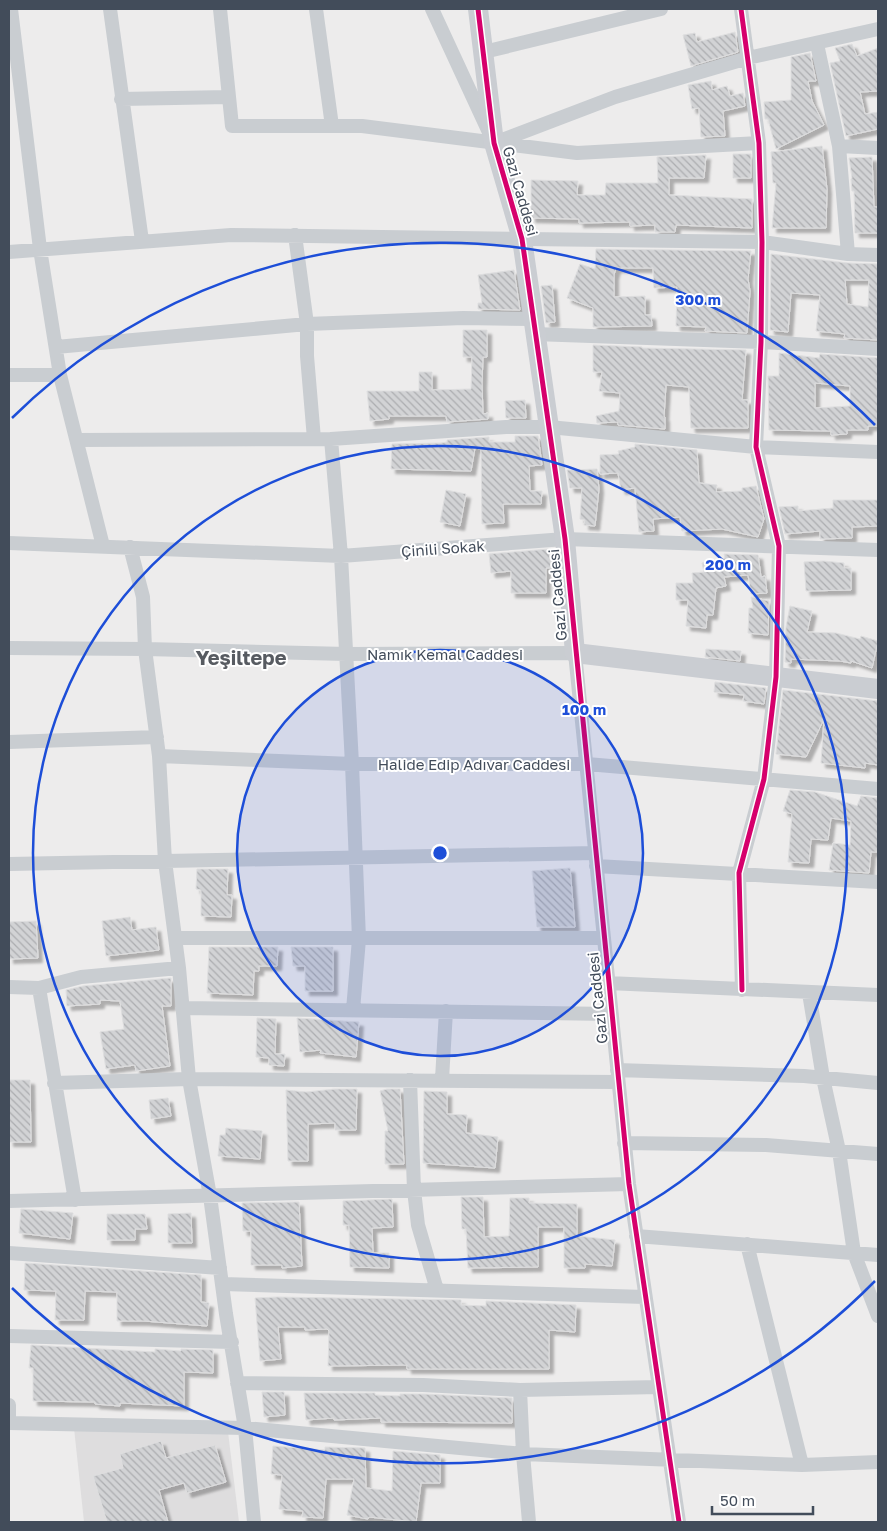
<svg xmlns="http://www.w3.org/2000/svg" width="887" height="1531" font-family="'Golos Text',sans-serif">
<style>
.education{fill:#deddde}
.building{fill:url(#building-back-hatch);stroke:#dededf;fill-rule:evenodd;filter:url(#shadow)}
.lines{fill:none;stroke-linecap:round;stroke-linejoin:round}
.street{stroke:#c9cdd1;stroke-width:14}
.secondary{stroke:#cacdd2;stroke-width:20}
.cycleway-casing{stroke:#fff;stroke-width:8}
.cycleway{stroke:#d6006c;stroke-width:5}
.ring{fill:none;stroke:#1d4ed8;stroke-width:2.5}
.labels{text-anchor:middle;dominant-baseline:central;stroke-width:4;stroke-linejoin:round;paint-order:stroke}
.street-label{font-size:15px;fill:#424c5a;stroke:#fff}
.district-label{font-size:20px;font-weight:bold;fill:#575b61;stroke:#fff}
.centre{fill:#1d4ed8;stroke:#fff;stroke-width:2.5}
.ring-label{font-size:15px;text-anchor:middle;font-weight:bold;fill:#1d4ed8;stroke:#fff;stroke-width:4;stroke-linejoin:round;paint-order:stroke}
</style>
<defs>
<pattern id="building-back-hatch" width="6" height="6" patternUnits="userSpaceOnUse" patternTransform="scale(1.25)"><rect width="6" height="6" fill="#d2d3d5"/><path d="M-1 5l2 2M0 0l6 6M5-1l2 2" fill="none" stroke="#acadb0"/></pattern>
<filter id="shadow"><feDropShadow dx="4.5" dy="4.5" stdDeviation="1" flood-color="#0004"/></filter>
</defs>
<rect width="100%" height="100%" fill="#edecec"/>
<path class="education" d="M74 1428 228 1432 239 1522H84Z"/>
<path class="building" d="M735 32 738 52 691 66 683 35 695 33 697 42Z
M852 44 857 56 878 48V91L860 92 865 114 878 112V129L846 136 830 63 840 61 835 48Z
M810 53 816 81H808L812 101 824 125 776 149 768 119H765L764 102 791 100V57Z
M711 81 712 90 727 86 730 96 743 93 745 106 723 111 725 136 701 137 699 108 692 109 688 85Z
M822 146 827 189 826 228H772L776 183H773L771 152Z
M733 154H751V178H733Z
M706 155 704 178H669V195L752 199V228L676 225 675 232H655V225L630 226V222L579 223V219L531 218V180L578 181 577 195H605L606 183H658L657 157Z
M872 157 874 207H878V233H855L854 191H852L851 179 852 178 849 158Z
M596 249 751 251 748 279 750 291 747 333 705 331 706 327 676 326 677 287 654 288 653 268H616L614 275V297L645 296V315H651L652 326 593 327V308L567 298 580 264 595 269Z
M771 254 848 263 878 264V340L844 338 845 334 816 331 820 295 791 293 788 332 770 330ZM845 280H869L868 307 847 304Z
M514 270 520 310 478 309V303H482L478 275Z
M552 285 555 322 546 323 541 286Z
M463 330H487V357H483L482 384 483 414 488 413V419L447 422 446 416H389V419L370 421 367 391H419V372H432V390L471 389 472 357H463Z
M593 345 642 347V348L746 350 742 400H748V428H691L689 387 666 385 664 417H665V429L618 425V422L597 423 596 416 619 411 620 393 599 391 602 372H593Z
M779 353 819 358 820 354 878 358V426H868V430H847V434L831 435V431L769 430 768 376H779ZM815 383 850 386V406L815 408Z
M525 400 526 418H506L505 401Z
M515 436H538L542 465 529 466 530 491H542L541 504H503L504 523 482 524 481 449 475 448 471 471 391 469 392 444 441 443 447 442V440L489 437V442H515Z
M635 444 697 450 699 483 717 485 716 492 742 491V488L756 486 764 519 758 537 722 529 682 531 680 517 653 519 654 531 639 532 635 488 621 490 618 473 600 474V455L619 454 618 451 635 447Z
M597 469 599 489 595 526 584 525 585 520 580 519 582 488H570L567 470Z
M446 490 466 494 460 526 440 522Z
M833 500H878V526L852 527V538L820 539V531L785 534 779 507 798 506V511L833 508Z
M549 549 551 568H546V593H511V571L491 573 489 554Z
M724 554 758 555 761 577 765 576 767 593 751 594 748 575 724 577 726 586 716 588 713 615H707L706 628 686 626 688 600H676V583H693L692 573 704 572 702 563 725 558Z
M823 561 844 563V568H851V590L806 591 804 562Z
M751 597 769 601 768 635 748 633 749 608H753Z
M790 606 812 611 807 632 836 633 860 639 861 636 878 641 872 668 851 661V663L840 661 791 659V663L785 662 786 627Z
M706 649 741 651 740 661 705 657Z
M715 682 766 688 764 704 743 701 744 695 714 692Z
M783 690 878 701V765L865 763V768L821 763 824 719 806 757 776 754Z
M790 790 815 792 857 806 861 796 878 798V852H871L869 873 829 870 833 843 850 845 851 821 831 818 828 840 811 839 809 863 788 862 792 814 783 811Z
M570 868 575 927H537L532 871Z
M197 869H228L227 895H232L231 917 201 916V890L196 889Z
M130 917 132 930 156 927 159 950 106 956 102 921Z
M36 921 38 958 9 959V922Z
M209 947H278L277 966H259V971H254L253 995 207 993Z
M291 947H333V991H305V966H293Z
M171 978V1006H162L170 1066 136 1071 135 1065 106 1069 100 1032 124 1029 120 1001 100 1000V1004L67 1006 66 990 83 986Z
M257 1018 276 1019 275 1054H285L284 1066 269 1065V1058L256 1057Z
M297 1018 359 1022 356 1057 320 1053 321 1050 300 1052Z
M9 1080H30L31 1142H9Z
M335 1089H357L356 1130H335V1123L308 1124V1161H288L286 1090 306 1092Z
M387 1089H400L404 1164H385V1131H388L380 1091Z
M424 1091 447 1092V1114L467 1115 466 1133 498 1137 495 1168 423 1163Z
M168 1098 171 1116 151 1119 149 1100Z
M226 1128 262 1131 260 1159 218 1156 220 1135H225Z
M461 1197H483L484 1237 509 1236 510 1198H529V1203L577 1204V1236L615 1240 612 1266 585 1264V1268H564V1227H538V1267L468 1268 466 1229H462Z
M392 1199 393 1227 372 1228 373 1253H389V1268L350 1267 349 1225H343V1201Z
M299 1202 302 1266 282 1268V1265H251V1231H243L242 1203Z
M21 1209 73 1213 70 1239 19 1233Z
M191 1213 192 1243H168V1214Z
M107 1214H145L147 1229H135V1240H107Z
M25 1263 201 1275V1302L209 1303 207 1326 144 1321H117V1292L85 1291 84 1320H55L56 1291 24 1290Z
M277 1297 461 1300V1305L486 1306V1301L576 1305 575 1332 549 1330V1369H407V1365L328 1366 329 1331 327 1329 305 1330V1327H278L281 1359 260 1361 255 1298Z
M31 1345 155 1352V1349L181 1351V1349L213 1350V1373L184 1372V1406L120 1403V1406L95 1404V1402L33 1401V1368H29Z
M262 1392H284L285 1415 264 1417Z
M304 1393H375V1395L400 1396V1394H423L512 1398V1423L381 1422V1418L334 1420V1418L306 1420Z
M161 1441 166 1458 215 1445 226 1482 187 1493 184 1483 159 1490 168 1522H107L93 1476 123 1468 120 1454Z
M273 1446 325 1450V1447L365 1448 366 1488 392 1491 393 1451 440 1455V1483H421L416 1522 369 1517 368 1519 347 1515 354 1479H326L323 1518 302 1517 303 1511 279 1509 282 1475 271 1474Z"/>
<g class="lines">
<path class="street" d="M11 9 40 249 60 375 103 546
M110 9 142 241
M220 9 232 126H362L577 153 759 143
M316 9 332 126
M432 9 494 143 615 97 748 58 878 29
M741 9 759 143 762 242 761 342 756 447 779 546 776 677 764 779 739 873 742 990
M817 44 839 146 848 254
M484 52 661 9
M121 99 228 97
M839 146 878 148
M295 235 307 324V356L314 439
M9 252 231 235 762 242 848 254 878 255
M534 334 761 342 878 349
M56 347 307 324 463 318 532 319
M9 375H60
M331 439 341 556 352 764 359 939 353 1010
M77 440 331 439 506 427H549L756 447 878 452
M9 543 341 556 565 539 878 550
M130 547 143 597 145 649 159 756 165 861 179 968 189 1079 210 1196 226 1314 245 1428 254 1522
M9 648 145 649 347 654 575 653 629 1184 679 1522
M9 742 157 737
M159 756 352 764H587L878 789
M9 864 595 853
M596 866 878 882
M175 938H603
M608 983 878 995
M9 987 39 988 81 977 179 968
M39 988 75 1200
M809 993 823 1078 839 1151 854 1253 878 1316
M182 1008 611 1014
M617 1070 804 1076 878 1083
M442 1079 446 1011
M410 1080 414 1190 418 1225 437 1290
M54 1083 189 1079 618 1082
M624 1143 766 1145 878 1154
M9 1201 629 1184
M636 1236 878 1255
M747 1244 802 1465
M9 1253 220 1268
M223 1284 645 1297
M9 1336 232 1342
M237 1383 423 1385 520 1390 658 1387
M520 1390 523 1454 529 1522
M9 1405V1423
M9 1423 245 1428 523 1454 802 1465 878 1462"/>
<path class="secondary" d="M478 9 494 143 522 239 565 539 575 653 878 689"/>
<g class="cycleway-casing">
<path id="cycleway" d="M478 9 494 143 522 239 565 539 629 1184 679 1522
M741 9 759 143 762 242 761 342 756 447 779 546 776 677 764 779 739 873 742 990"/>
</g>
<use href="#cycleway" class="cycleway"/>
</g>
<circle cx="440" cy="853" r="203" fill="#1d4ed8" fill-opacity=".12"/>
<g class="ring">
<circle cx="440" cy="853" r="203"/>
<circle cx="440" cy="853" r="407"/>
<path d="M875 1281A610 610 0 0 1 12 1288M12 418A610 610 0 0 1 875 425"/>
</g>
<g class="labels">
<g class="street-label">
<text transform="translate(521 191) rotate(74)">Gazi Caddesi</text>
<text transform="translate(443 548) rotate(-4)">Çinili Sokak</text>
<text transform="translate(557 595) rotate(-95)">Gazi Caddesi</text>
<text x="445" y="654">Namık Kemal Caddesi</text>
<text x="474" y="764">Halide Edip Adıvar Caddesi</text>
<text transform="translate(597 998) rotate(-96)">Gazi Caddesi</text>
</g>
<g class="district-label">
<text x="241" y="657">Yeşiltepe</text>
</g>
</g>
<circle cx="440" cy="853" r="8" class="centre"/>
<g class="ring-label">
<text x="698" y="305">300 m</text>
<text x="728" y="570">200 m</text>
<text x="584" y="715">100 m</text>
</g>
<rect width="887" height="1531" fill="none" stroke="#424c5a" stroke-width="20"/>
<path d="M712 1506v8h101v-8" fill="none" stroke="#424c5a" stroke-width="2.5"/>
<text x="720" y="1506" font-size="15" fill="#424c5a" stroke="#ffffff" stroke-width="4" paint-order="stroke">50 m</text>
</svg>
